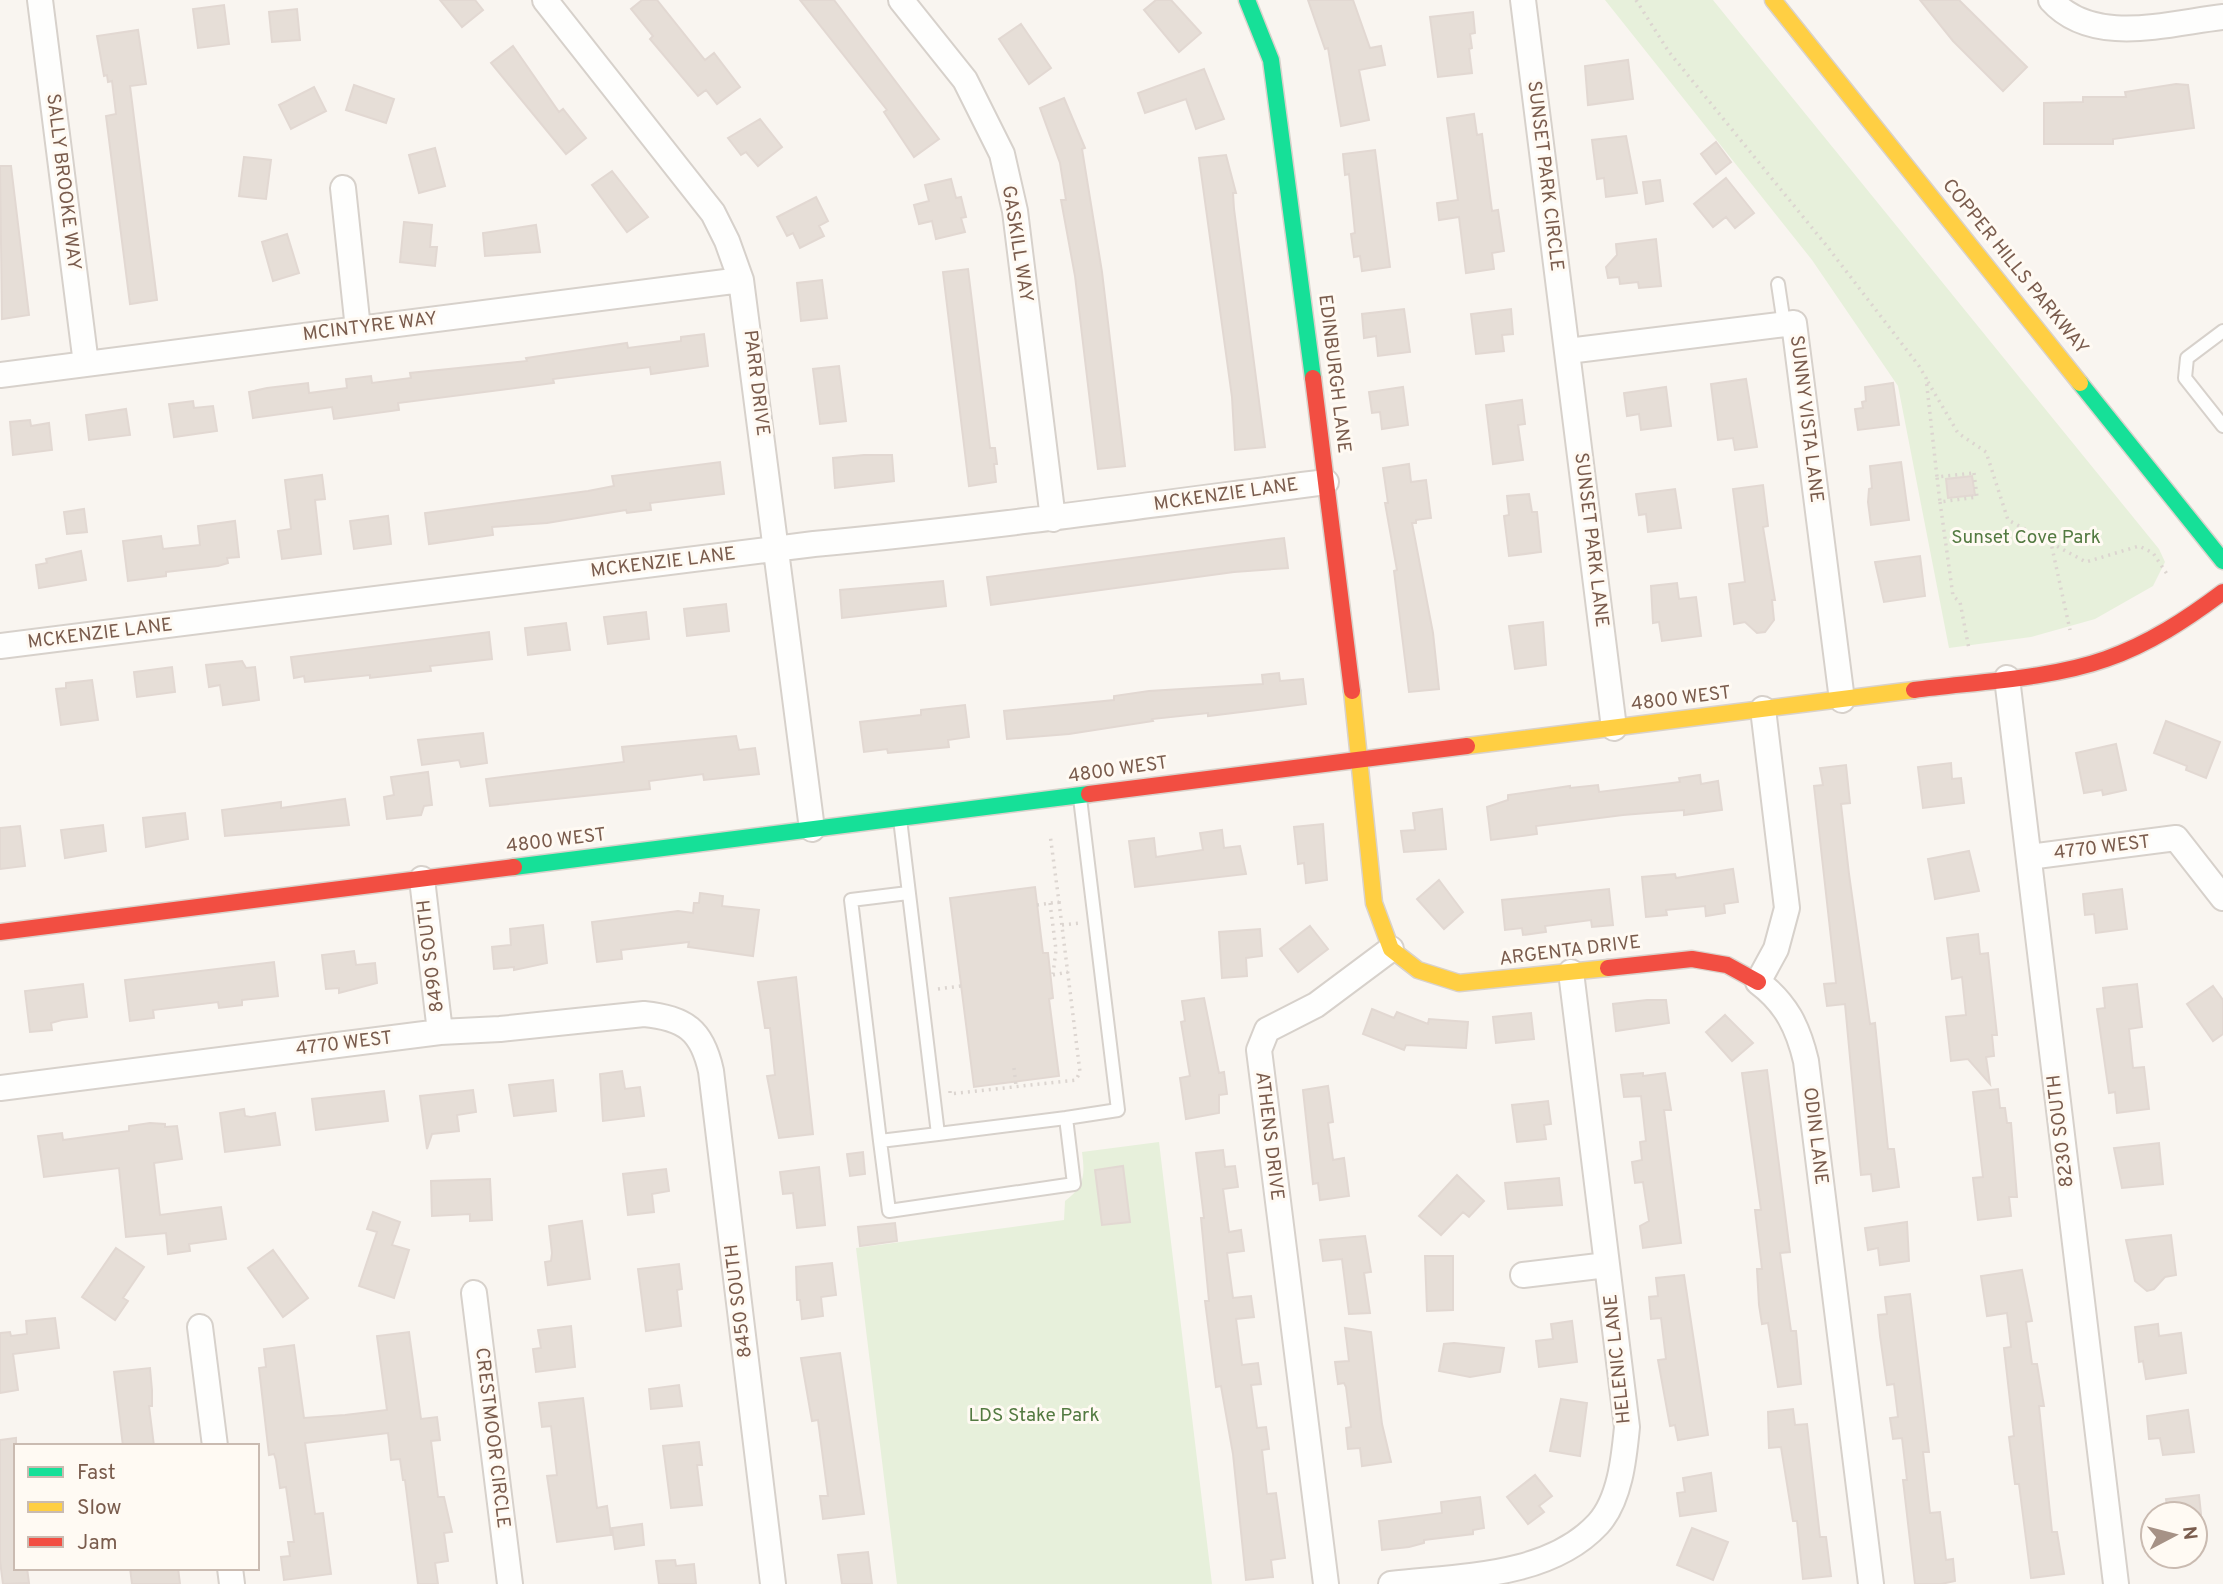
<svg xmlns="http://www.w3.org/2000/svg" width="2223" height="1584" font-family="Overpass,sans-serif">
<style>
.green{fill:#e7f0db}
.building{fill:#e6ded7;stroke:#e2d8d2;stroke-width:2}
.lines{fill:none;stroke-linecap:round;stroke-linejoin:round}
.lane-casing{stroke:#d7d1cb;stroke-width:16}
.street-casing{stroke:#d7d1cb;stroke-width:28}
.fast-casing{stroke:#d9d2cb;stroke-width:19}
.slow-casing{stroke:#d9d2cb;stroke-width:19}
.jam-casing{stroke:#d9d2cb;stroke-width:19}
.path{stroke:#dcd5d0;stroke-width:3.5;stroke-dasharray:2 5;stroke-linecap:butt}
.lane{stroke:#fefefd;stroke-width:12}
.street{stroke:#fefefd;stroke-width:24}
.fast{stroke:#16e098;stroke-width:16}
.slow{stroke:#ffcf43;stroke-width:16}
.jam{stroke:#f24e42;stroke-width:16}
.labels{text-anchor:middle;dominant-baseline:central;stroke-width:6;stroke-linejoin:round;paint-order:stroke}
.street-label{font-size:19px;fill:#7a5c4d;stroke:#fffaf3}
.park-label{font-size:19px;fill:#537a41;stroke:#fffaf3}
</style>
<rect width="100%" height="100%" fill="#f9f5f0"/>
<path class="green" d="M1605 0H1713L2159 549 2165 562 2153 586 2095 619 2031 637 1949 648 1898 386 1812 260Z
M1159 1142 1212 1584H897L856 1248 1064 1220 1065 1201C1085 1186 1085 1175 1082 1152Z"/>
<path class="building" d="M440 0H475L483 10 462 27Z
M642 0H657L705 60 714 53 740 87 717 104 706 90 698 96 650 39 653 36 631 9Z
M800 0H834L939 139 914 157 884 112 887 110Z
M1156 0H1171L1201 33 1179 52 1144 10Z
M1308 0H1353L1370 48 1381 46 1385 65 1359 70 1369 120 1341 126 1328 48 1325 49Z
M1920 0H1959L2027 67 2003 91 1953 41Z
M224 5 229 44 198 48 193 9Z
M297 9 300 40 272 42 269 12Z
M1473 12 1475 33 1470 34 1472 48 1469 49 1472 73 1438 77 1430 17Z
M1021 24 1051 68 1029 84 999 39Z
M138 30 146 84 130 86 157 300 130 304 106 116 116 114 112 81 108 82 107 75 104 76 97 36Z
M513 46 559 112 563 109 586 138 566 154 491 63Z
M1628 60 1633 99 1588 105 1585 66Z
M1204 69 1224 119 1196 129 1186 99 1145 113 1138 93Z
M2176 84 2188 85 2194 128 2113 139V144H2044V103L2083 102V97H2126L2125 92Z
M354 85 394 99 386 123 346 110Z
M314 87 326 111 291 129 279 105Z
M1064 98 1085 148 1082 149 1102 272 1125 466 1098 469 1075 276 1061 200H1066L1060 163 1040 108Z
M1474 114 1477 135 1482 134 1492 211 1498 210 1504 251 1492 253 1494 269 1466 273 1459 217 1439 220 1437 203 1458 200 1447 118Z
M760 119 782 147 758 166 746 152 741 155 728 138Z
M1626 136 1637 193 1606 197 1604 178 1597 179 1592 140Z
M1716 142 1731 162 1716 174 1701 154Z
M435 148 445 186 419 193 409 155Z
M1375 150 1390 267 1362 271 1360 256 1354 257 1351 234 1355 233 1349 174 1345 175 1343 154Z
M1226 155 1236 193H1233L1234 209 1265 447 1235 450 1232 397 1199 158Z
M244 157 271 160 266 199 239 196Z
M0 166H11L29 315 2 319Z
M612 171 648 217 627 232 592 185Z
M1726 178 1754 213 1735 228 1726 217 1713 227 1694 204Z
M951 179 956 198 961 197 966 217 961 218 965 232 936 239 932 221 919 224 914 205 929 201 925 185Z
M1660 180 1663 201 1646 204 1643 182Z
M816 197 828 221 819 226 824 236 800 248 793 233 787 236 777 217Z
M404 222 432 225 430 247H437L435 266 400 262Z
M536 225 540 252 485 256 483 233Z
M287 234 299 273 273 281 262 242Z
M1656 239 1661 286 1639 288 1638 282 1620 284 1619 277 1608 278 1606 267 1617 255 1616 244Z
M968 269 990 448H995L997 464H994L996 482 969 486 943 272Z
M822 280 827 318 801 321 797 283Z
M1404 309 1410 352 1378 356 1376 336 1364 338 1362 314Z
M1511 309 1513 334 1502 335 1504 351 1476 354 1471 314Z
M704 334 708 366 651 374 650 367 553 379 554 383 398 403 399 410 334 419 332 407 253 418 249 392 267 388 308 383 309 393 347 388 346 379 371 376 372 383 411 378 410 373 527 361 526 358 627 343 628 348 681 341V337Z
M839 366 846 421 820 424 813 369Z
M1746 379 1757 447 1735 450 1733 438 1718 440 1711 384Z
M1893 383 1899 425 1858 430 1855 409 1863 408 1862 402 1866 401 1865 387Z
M1403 387 1408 425 1382 429 1380 412 1372 413 1369 392Z
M1666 387 1671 426 1641 430 1639 414 1627 416 1624 393Z
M1522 400 1525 424 1518 425 1523 460 1493 464 1486 405Z
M193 401 194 408 213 406 217 431 174 437 169 404Z
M126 409 130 435 89 440 86 415Z
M30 420 31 426 49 423 52 450 13 455 10 422Z
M864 455H892L894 481 835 488 833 458Z
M720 462 724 494 650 503 651 510 627 513 626 510 547 523 492 527 493 535 429 544 425 513 588 491 614 486 612 476Z
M1901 462 1909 520 1871 525 1868 502 1869 489 1872 488 1870 466Z
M1409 464 1411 482 1426 480 1431 518 1416 520V523H1412L1433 633 1439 689 1409 692 1394 571 1397 570 1385 503H1388L1383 468Z
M322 475 325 499 315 500 321 554 282 559 278 531 291 529 285 480Z
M1972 476 1975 495 1948 498 1946 479Z
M1763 485 1768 526 1763 527 1775 600H1772L1774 620 1765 632 1757 633 1745 622 1734 624 1729 584 1745 582 1733 489Z
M1675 489 1681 528 1648 532 1646 514 1639 515 1636 494Z
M1529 494 1532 512H1537L1541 552 1509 556 1504 516 1509 515 1507 496Z
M84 509 87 532 67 534 64 512Z
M388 516 391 544 354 549 350 521Z
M235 521 239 557 227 558 228 563 218 566 166 572V576L128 581 123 541 161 536 163 549 200 545 198 526Z
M1284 538 1288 568 1234 572 991 605 987 577Z
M81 551 86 580 39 588 36 565 47 563 46 559Z
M1920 556 1925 596 1884 602 1875 562Z
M943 581 946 606 842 618 840 590Z
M1677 583 1679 599 1696 597 1701 636 1662 641 1659 622 1653 623 1651 586Z
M726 604 729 631 687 636 684 609Z
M646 612 649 639 608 644 604 617Z
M1543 622 1546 665 1515 669 1509 626Z
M566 623 570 650 528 655 525 628Z
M489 632 492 659 430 666 431 671 370 678V675L305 682 304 676 294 678 291 657Z
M242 661 246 668 255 667 259 700 223 705 220 685 209 687 206 665Z
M172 667 175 692 137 697 134 672Z
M1279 673 1280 681 1303 679 1306 704 1208 716V713L1152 719 1153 721 1069 734 1007 739 1004 711 1114 700V696L1149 691 1263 684 1262 675Z
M92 680 98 720 61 725 56 689 66 688V683Z
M965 705 969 737 948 740 949 747 888 753 887 749 864 752 860 722 921 715V710Z
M2166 721 2220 742 2206 778 2186 770 2187 766 2154 753Z
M483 733 487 763 461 767 459 760 422 765 418 740Z
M736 736 739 750 755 748 759 774 704 780 703 774 649 781 650 789 490 806 486 779 624 762 622 747Z
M2116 744 2126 790 2103 795 2102 790 2084 793 2076 753Z
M1951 763 1952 779 1961 778 1964 803 1923 808 1918 767Z
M1846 765 1850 803 1841 804 1849 874 1870 1024 1875 1023 1888 1149H1894L1899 1187 1873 1191 1871 1174 1861 1175 1845 1004 1827 1006 1824 984 1836 983 1814 786 1823 785 1820 768Z
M428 772 432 805 424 806 421 815 387 819 384 797 394 795 391 777Z
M1700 775 1701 784 1718 781 1722 810 1684 815V810L1623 815 1536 826 1537 834 1491 840 1487 807 1508 800V795L1570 786V788L1598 785 1599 792 1680 782 1679 778Z
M345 799 349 825 225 836 222 810 281 802V808Z
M1442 809 1446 849 1404 852 1401 831 1415 830 1413 813Z
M185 813 188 839 146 847 143 818Z
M1323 824 1327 880 1306 883 1304 863 1298 864 1294 827Z
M103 825 106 851 65 858 61 830Z
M20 826 25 866 0 869V828Z
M1222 830 1224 848 1240 846 1246 874 1135 887 1129 841 1154 838 1156 857 1203 850 1200 833Z
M1969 851 1979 891 1935 899 1928 859Z
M1733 869 1738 902 1724 904 1725 913 1706 916 1705 906 1666 910 1667 915 1646 917 1642 877 1675 874 1676 878Z
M1439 880 1463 912 1444 929 1417 899Z
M1035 887 1043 953H1048L1053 998 1049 999 1059 1076 974 1087 950 898Z
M1609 889 1613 925 1592 927 1591 920 1545 926 1546 932 1523 935 1522 928 1505 930 1502 900Z
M2122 889 2127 929 2096 933 2094 914 2085 915 2083 894Z
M700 893 723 896 722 906 759 910 753 956 688 947 689 942 621 950 622 959 597 962 592 922 678 911 693 913 694 903H699Z
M543 925 547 963 514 970V967L494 969 492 947 511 945 510 929Z
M1310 926 1328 949 1298 972 1280 949Z
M1260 929 1262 956 1246 958 1247 976 1222 978 1219 932Z
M1978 934 1980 954 1988 953 1997 1035H1992L1994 1056 1986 1057 1990 1084 1968 1059 1951 1061 1946 1017 1966 1015 1962 977 1952 979 1947 938Z
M354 951 356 965 375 963 377 983 339 993V988L326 989 322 955Z
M274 962 278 996 242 1000V1005L219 1008 218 1002 153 1010 154 1018 130 1021 125 980Z
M796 977 813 1134 779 1138 767 1076 775 1075 770 1028H765L758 982Z
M83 984 87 1017 62 1020 51 1023 52 1030 30 1032 25 991Z
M2137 984 2142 1027 2129 1029 2133 1068 2144 1067 2149 1109 2117 1113 2115 1092 2109 1093 2097 1009 2105 1008 2103 988Z
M2213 986 2223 1000V1034L2213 1041 2187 1004Z
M1204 998 1219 1073 1224 1072 1227 1094 1219 1095V1113L1186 1119 1180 1078 1190 1076 1181 1022 1185 1021 1182 1001Z
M1647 1000H1666L1669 1023 1616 1031 1613 1004Z
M1372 1009 1394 1018 1397 1012 1428 1024 1429 1019 1468 1022 1466 1048 1406 1045 1404 1050 1363 1034Z
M1531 1013 1534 1039 1496 1043 1493 1017Z
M1725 1015 1753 1043 1732 1061 1706 1032Z
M1767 1070 1790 1252 1780 1253 1791 1331H1796L1801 1384 1778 1387 1768 1323 1762 1324 1759 1305 1757 1269H1762L1755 1210H1761L1742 1073Z
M622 1071 625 1089 640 1087 644 1116 603 1121 600 1074Z
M1643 1073V1076L1665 1073 1671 1110H1664L1681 1243 1643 1248 1640 1226 1649 1221 1643 1182 1635 1183 1632 1162 1642 1160 1640 1142 1646 1141 1641 1096 1624 1097 1621 1075Z
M553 1080 556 1111 514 1116 509 1085Z
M1328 1086 1333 1122 1328 1123 1333 1160 1344 1158 1349 1196 1320 1200 1318 1183 1313 1184 1303 1090Z
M1998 1089 2000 1108H2005L2007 1123H2011L2017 1197H2009L2011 1216 1978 1220 1973 1178 1983 1177 1973 1092Z
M473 1090 476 1112 457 1115 459 1131 432 1134 427 1149 420 1096Z
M384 1091 388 1121 316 1130 312 1099Z
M1548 1101 1551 1124 1544 1125 1546 1139 1517 1142 1512 1105Z
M244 1109 245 1116 251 1117 275 1113 280 1145 225 1152 220 1113Z
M150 1123 165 1124V1127L177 1126 182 1159 154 1163 160 1215 221 1207 226 1239 189 1244 190 1251 168 1254 166 1233 126 1237 119 1168 44 1177 38 1136 62 1133 63 1140 129 1131V1126Z
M2159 1143 2163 1184 2122 1188 2114 1148Z
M1223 1150 1225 1167 1235 1166 1238 1187 1223 1189 1229 1232 1241 1230 1244 1251 1227 1253 1233 1298 1251 1296 1254 1317 1236 1319 1242 1365 1258 1363 1261 1384 1251 1385 1257 1428 1266 1427 1269 1449 1262 1450 1267 1494 1276 1493 1285 1558 1271 1560 1273 1577 1246 1580 1233 1454 1221 1386 1216 1387 1205 1301H1209L1201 1218H1204L1196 1153Z
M863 1152 865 1174 850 1176 847 1154Z
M1123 1166 1130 1222 1102 1225 1095 1170Z
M819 1167 825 1225 797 1228 793 1193 783 1194 780 1172Z
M666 1169 669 1191 652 1194 654 1212 628 1215 623 1174Z
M1457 1175 1484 1201 1469 1217 1463 1212 1441 1235 1419 1216Z
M1559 1178 1562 1205 1508 1209 1505 1183Z
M490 1179 492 1220 470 1221V1214L432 1216 431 1181Z
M373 1212 400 1222 392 1245 409 1250 394 1298 359 1286 377 1232 367 1229Z
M582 1221 590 1279 548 1285 545 1262 551 1261 552 1253 549 1226Z
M1907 1222 1909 1261 1880 1265 1878 1248 1868 1250 1865 1228Z
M895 1223 897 1241 860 1246 858 1227Z
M2171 1235 2176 1275 2165 1277 2154 1289 2147 1291 2135 1281 2126 1240Z
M1365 1236 1371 1272 1364 1273 1370 1313 1349 1314 1342 1259 1323 1261 1320 1240Z
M116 1248 144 1267 123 1298 128 1301 115 1320 82 1297Z
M273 1250 308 1298 283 1317 248 1268Z
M1425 1256H1453V1310L1427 1311Z
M832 1263 836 1295 821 1297 823 1316 802 1319 800 1300H797L796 1267Z
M679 1264 682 1289 677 1290 681 1326 646 1331 638 1269Z
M2022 1270 2032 1321 2026 1322 2032 1364H2037L2044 1406H2039L2052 1532H2057L2064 1574 2031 1578 2019 1484H2015L2009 1437 2014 1436 2004 1348 2011 1347 2007 1313 1987 1316 1981 1276Z
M1684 1275 1708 1435 1678 1440 1675 1425 1670 1426 1658 1360 1666 1359 1661 1318 1651 1319 1649 1297 1658 1296 1656 1278Z
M1910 1294 1929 1452H1923L1930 1513 1940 1512 1946 1560 1953 1559 1955 1581 1941 1584H1915L1903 1480H1907L1902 1438 1893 1439 1890 1418 1898 1417 1894 1384 1887 1385 1880 1336 1878 1315 1887 1314 1885 1297Z
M55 1318 59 1348 13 1354 18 1390 0 1393V1333L10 1332 11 1336 27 1334 26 1321Z
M1572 1321 1577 1362 1539 1367 1536 1341 1553 1339 1551 1324Z
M2158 1324 2159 1336 2181 1333 2186 1373 2146 1379 2143 1361 2139 1362 2135 1327Z
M571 1326 575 1367 536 1372 533 1349 541 1348 538 1330Z
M1345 1328 1371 1332 1382 1424 1391 1462 1362 1466 1360 1448 1348 1449 1346 1428 1351 1427 1346 1387 1344 1383 1338 1384 1335 1362 1349 1361Z
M409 1332 421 1419 437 1417 440 1440 431 1441 438 1497H444L452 1532 444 1533 448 1561 435 1563 438 1584H418L405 1480H403L400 1459 391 1460 388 1433 305 1443 315 1514 323 1513 331 1574 284 1580 281 1557 290 1556 288 1542H294L286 1487 280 1488 276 1460 274 1454 269 1455 259 1368 266 1367 264 1349 294 1345 304 1418 345 1415 387 1410 377 1336Z
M1454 1343 1504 1348 1500 1372 1470 1377 1439 1371 1444 1344Z
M840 1353 864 1514 823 1519 820 1496H828L818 1420 812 1421 801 1358Z
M150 1368 152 1390V1406H149L154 1446H123L114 1372Z
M679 1385 682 1406 651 1409 649 1389Z
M583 1398 597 1508 607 1506 611 1535 557 1542 547 1476 557 1475 551 1426 542 1427 539 1403Z
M1561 1399 1587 1403 1580 1456 1550 1451Z
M1793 1409 1795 1425 1807 1424 1820 1537H1826L1831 1576 1803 1579 1797 1521H1793L1781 1447 1769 1448 1768 1412Z
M2188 1410 2194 1452 2163 1455 2160 1438 2149 1439 2147 1416Z
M16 1438V1568H27L29 1583 3 1584 0 1561V1440Z
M699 1442 702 1465H697L702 1505 671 1508 663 1446Z
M1711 1473 1716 1511 1680 1516 1677 1493 1685 1492 1683 1478Z
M1535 1475 1552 1496 1539 1506 1544 1512 1528 1524 1507 1497Z
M2199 1495 2201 1514H2168L2166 1499Z
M1480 1497 1484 1528 1473 1530V1534L1424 1540V1543L1409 1547 1382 1550 1379 1521 1442 1513 1441 1502Z
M642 1524 644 1545 615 1549 612 1528Z
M1692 1528 1728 1542 1713 1580 1677 1565Z
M868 1552 872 1584H842L838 1555Z
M675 1560 676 1566 694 1564 696 1584H659L656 1561Z
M130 1568H178L180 1584H132Z"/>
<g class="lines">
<g class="lane-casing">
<path id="lane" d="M1778 284 1784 324
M2223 331 2187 358 2185 378 2223 426
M900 819 938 1134 880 1141 851 900 908 893
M1066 1118 1118 1110 1080 798
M880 1141 889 1211 1074 1184 1066 1118 938 1134"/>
</g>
<g class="street-casing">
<path id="street" d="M40 0 86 364
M545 0 713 213 727 241 741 280 812 829
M901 0 965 80 1002 154 1015 211 1053 519
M1523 0 1614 728
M2051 0C2093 47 2169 23 2223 17
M343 188 358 329
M1568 351 1794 323 1842 700
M0 375 741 280
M0 646 814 544C986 528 1156 504 1326 482
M2007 678 2116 1584
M1763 709 1787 908 1776 949 1758 982C1786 1003 1798 1027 1806 1061L1871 1584
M2029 857 2176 838 2223 898
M422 879 440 1032
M0 1088 440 1032 500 1029 644 1014C685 1018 702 1030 711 1071L773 1584
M1523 1275 1607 1265
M474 1293 510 1584
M200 1327 215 1446
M230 1568 232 1584
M1326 1584 1259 1050 1267 1030 1316 1005 1391 949
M1391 1584C1458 1576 1548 1578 1598 1524 1620 1500 1624 1458 1627 1427L1571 972"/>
</g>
<g class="fast-casing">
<path id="fast" d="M1247 0 1271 60 1313 378
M2080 383 2223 561
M514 867 1089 794"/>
</g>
<g class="slow-casing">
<path id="slow" d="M1773 0 2080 383
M1352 691 1374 903 1391 949 1418 970 1459 983 1608 968
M1467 746 1914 690"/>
</g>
<g class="jam-casing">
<path id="jam" d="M1313 378 1352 691
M1914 690C1974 682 2050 679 2106 659 2149 644 2187 619 2223 592
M1089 794 1467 746
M0 932 514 867
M1608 968 1692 959 1727 965 1758 982"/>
</g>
<path class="path" d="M1636 0 1669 52 1826 245 1919 366 1926 378 1937 477
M1928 382 1958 433 1986 452 2008 520 2051 543 2070 630
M1974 473 1977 497 1940 502 1937 477Z
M1940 502 1953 596 1960 602 1969 649
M2051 543 2086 562 2139 546 2153 553 2167 574
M1050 903 1056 950 1053 974
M1037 905 1059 902 1050 834
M1062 925 1080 923
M1053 975 1068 972
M938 989 961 986
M1014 1068 1016 1086
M950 1091V1094L1076 1080 1080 1072 1059 902"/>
<use href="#lane" class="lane"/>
<use href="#street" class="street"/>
<use href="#fast" class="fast"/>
<use href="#slow" class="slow"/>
<use href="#jam" class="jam"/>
</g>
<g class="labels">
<g class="street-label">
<text transform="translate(1545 176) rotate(83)">SUNSET PARK CIRCLE</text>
<text transform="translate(63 182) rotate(83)">SALLY BROOKE WAY</text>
<text transform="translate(1017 244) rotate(81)">GASKILL WAY</text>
<text transform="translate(2015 267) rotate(51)">COPPER HILLS PARKWAY</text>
<text transform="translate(370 327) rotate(-7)">MCINTYRE WAY</text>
<text transform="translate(1334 374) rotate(83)">EDINBURGH LANE</text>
<text transform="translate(756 383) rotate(83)">PARR DRIVE</text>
<text transform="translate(1806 419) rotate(83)">SUNNY VISTA LANE</text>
<text transform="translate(1226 495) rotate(-8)">MCKENZIE LANE</text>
<text transform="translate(1591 540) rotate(83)">SUNSET PARK LANE</text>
<text transform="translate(663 563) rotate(-7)">MCKENZIE LANE</text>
<text transform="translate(100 634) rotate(-7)">MCKENZIE LANE</text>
<text transform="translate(1681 699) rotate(-7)">4800 WEST</text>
<text transform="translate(1118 770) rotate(-8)">4800 WEST</text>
<text transform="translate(556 841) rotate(-7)">4800 WEST</text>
<text transform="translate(2102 848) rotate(-7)">4770 WEST</text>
<text transform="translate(1570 951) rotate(-7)">ARGENTA DRIVE</text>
<text transform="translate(431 956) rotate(-97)">8490 SOUTH</text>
<text transform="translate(344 1044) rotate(-7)">4770 WEST</text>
<text transform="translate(2061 1131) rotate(-97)">8230 SOUTH</text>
<text transform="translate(1269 1136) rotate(83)">ATHENS DRIVE</text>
<text transform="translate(1815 1136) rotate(83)">ODIN LANE</text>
<text transform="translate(739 1301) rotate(-97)">8450 SOUTH</text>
<text transform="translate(1618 1359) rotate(-96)">HELENIC LANE</text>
<text transform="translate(492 1438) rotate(83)">CRESTMOOR CIRCLE</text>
</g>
<g class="park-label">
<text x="2026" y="538">Sunset Cove Park</text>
<text x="1034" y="1416">LDS Stake Park</text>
</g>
</g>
<rect x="14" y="1444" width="245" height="126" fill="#fffaf3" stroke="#cabbb1" stroke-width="2"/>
<rect x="28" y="1467" width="35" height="10" fill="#16e098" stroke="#cabbb1" stroke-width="2"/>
<text x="77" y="1479" font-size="21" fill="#7a5c4d">Fast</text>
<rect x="28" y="1502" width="35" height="10" fill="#ffcf43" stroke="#cabbb1" stroke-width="2"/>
<text x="77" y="1514" font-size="21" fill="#7a5c4d">Slow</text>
<rect x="28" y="1537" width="35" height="10" fill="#f24e42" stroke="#cabbb1" stroke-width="2"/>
<text x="77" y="1549" font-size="21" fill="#7a5c4d">Jam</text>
<g transform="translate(2174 1535) rotate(83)"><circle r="33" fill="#fffaf3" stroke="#cabbb1" stroke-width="2"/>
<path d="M0-5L12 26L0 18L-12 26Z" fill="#a69286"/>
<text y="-10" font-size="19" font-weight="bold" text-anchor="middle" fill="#7a5c4d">N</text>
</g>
</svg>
